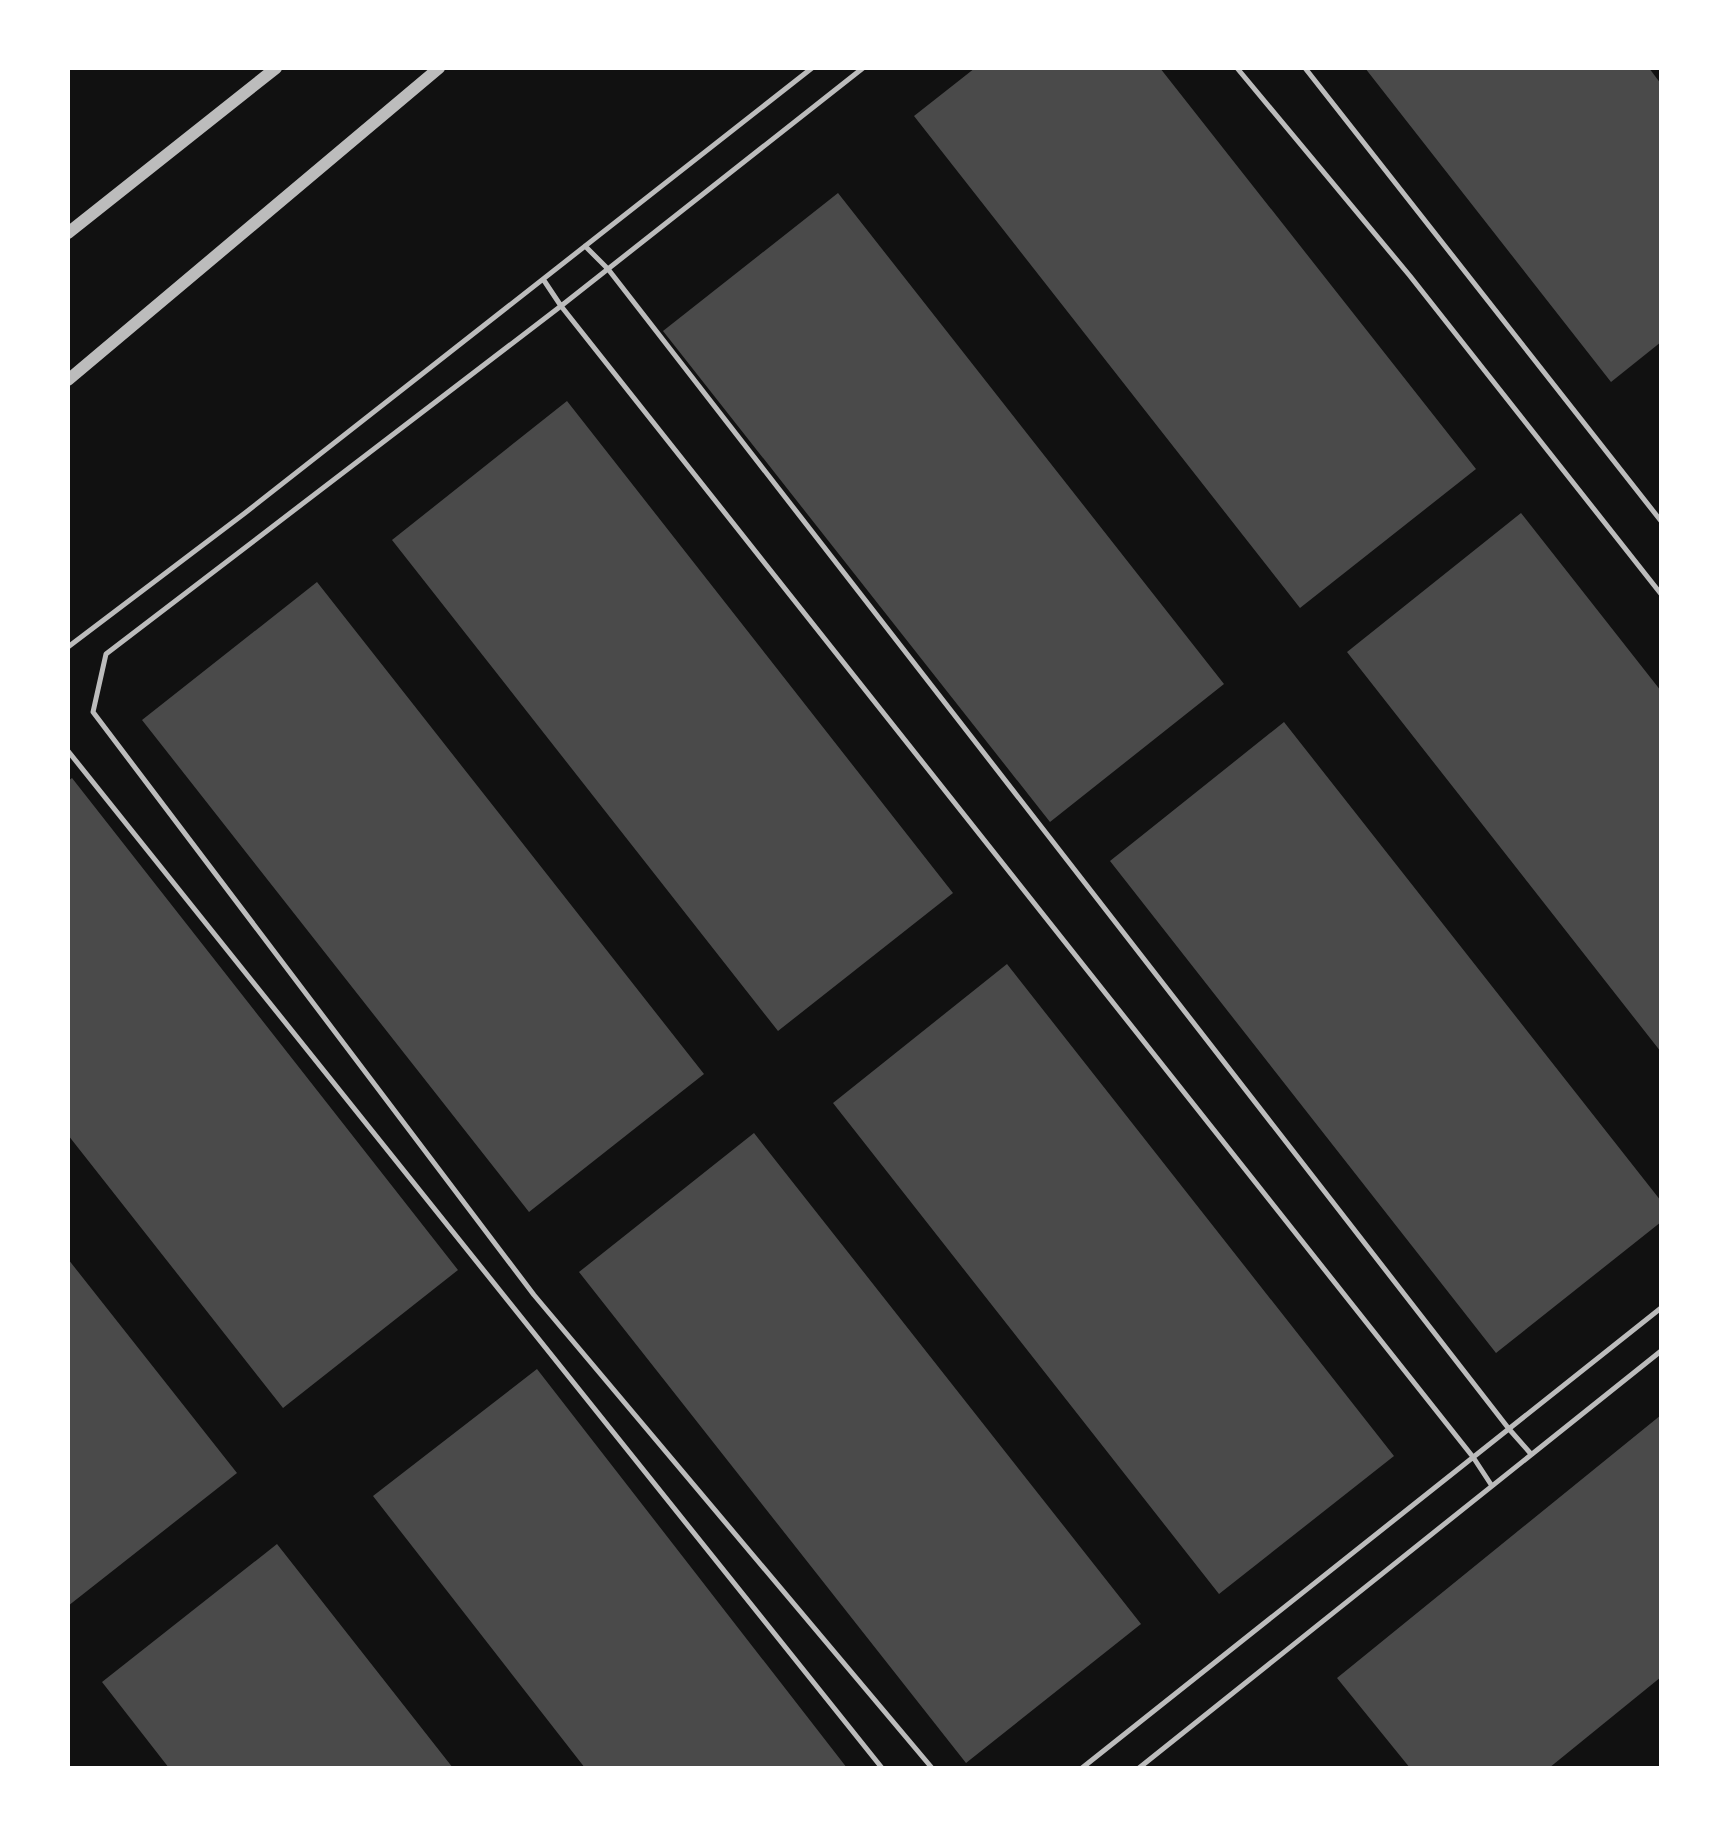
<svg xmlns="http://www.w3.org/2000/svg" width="1729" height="1836" font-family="Overpass,sans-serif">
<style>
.building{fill:#4a4a4a}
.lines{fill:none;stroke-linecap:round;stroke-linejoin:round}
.service{stroke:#bcbcbc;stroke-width:5}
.tertiary{stroke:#bcbcbc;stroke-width:12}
</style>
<rect width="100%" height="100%" fill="#111"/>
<path class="building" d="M975 68H1160L1476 469 1300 608 914 116Z
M1365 68H1649L1661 84V342L1611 382Z
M838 193 1224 684 1050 822 663 331Z
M567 401 953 893 778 1031 392 540Z
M1521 513 1661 691V1052L1347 652Z
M317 582 704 1074 529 1212 142 720Z
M1284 722 1661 1201V1222L1496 1353 1110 861Z
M72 778 458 1270 283 1408 68 1135V781Z
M1007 964 1394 1456 1219 1594 833 1103Z
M754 1133 1141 1624 966 1763 579 1272Z
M68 1259 237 1473 68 1606Z
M537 1369 847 1768H585L373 1496Z
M1661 1415V1677L1549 1768H1410L1337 1678Z
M277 1544 453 1768H169L102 1682Z"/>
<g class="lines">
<path class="service" d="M863 68 561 306 106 654 93 712 534 1295 932 1768
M1237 68 1410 276 1661 594
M1305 68 1661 521
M585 246 608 269 1509 1429 1531 1454
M543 279 561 306 1473 1457 1492 1486
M68 647 245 513 812 68
M68 751 882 1768
M1082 1768 1661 1308
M1139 1768 1661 1351"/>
<path class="tertiary" d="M68 233 276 68
M68 380 439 68"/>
</g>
<rect width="1729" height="1836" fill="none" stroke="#ffffff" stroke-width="140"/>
</svg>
